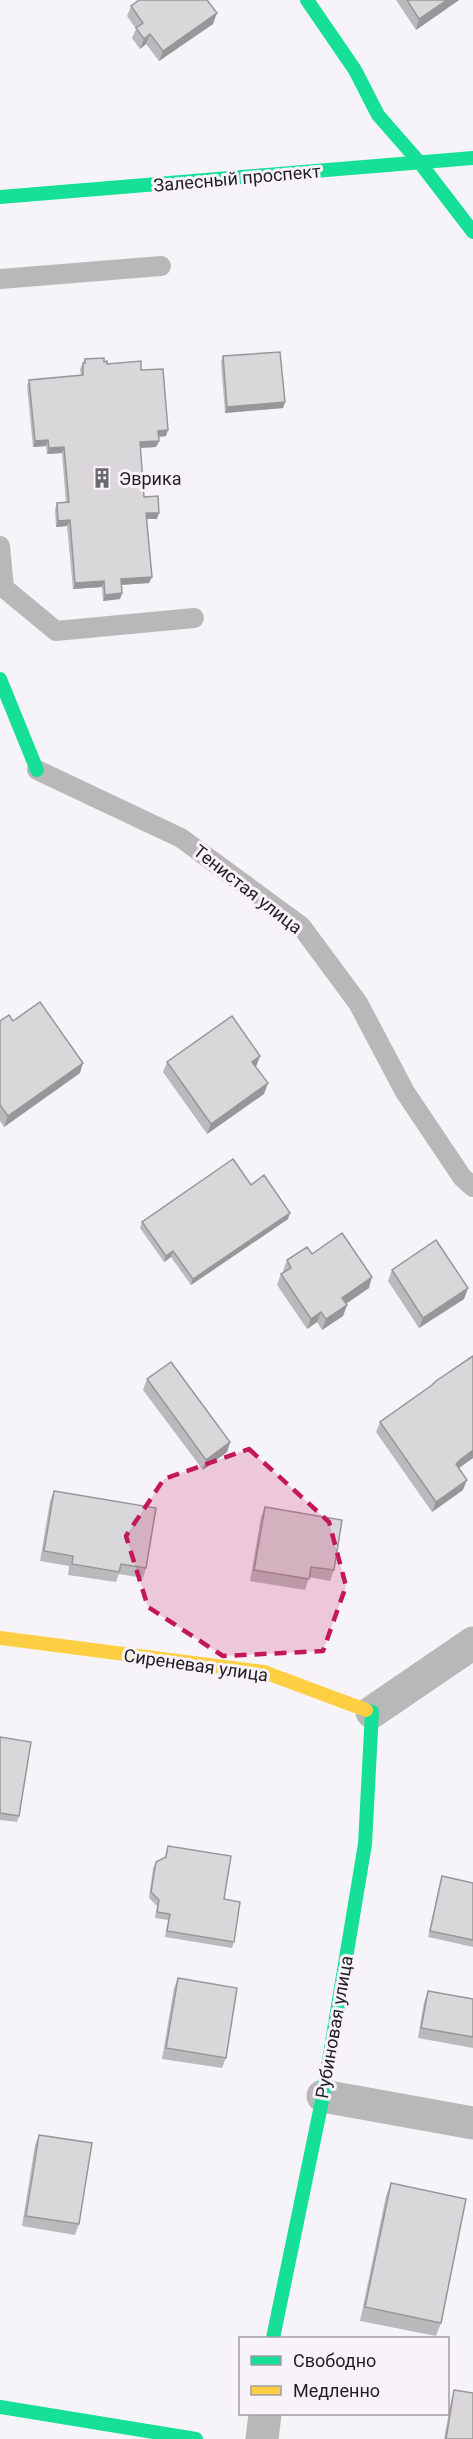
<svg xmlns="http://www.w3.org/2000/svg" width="473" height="2439" font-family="Roboto,sans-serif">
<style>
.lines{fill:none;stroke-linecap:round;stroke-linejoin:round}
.lane{stroke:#b9b8b8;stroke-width:20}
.street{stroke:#b9b8b8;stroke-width:33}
.fast{stroke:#16e098;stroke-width:14}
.slow{stroke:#ffcf43;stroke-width:14}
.wall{fill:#bbb9bb}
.shaded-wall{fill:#989698}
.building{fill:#d9d7d9;stroke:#989698;stroke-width:1.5}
.marked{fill:#c2185b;fill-opacity:0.2;stroke:#c2185b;stroke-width:4.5;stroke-dasharray:12 8;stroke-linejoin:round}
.labels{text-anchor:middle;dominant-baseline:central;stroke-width:6;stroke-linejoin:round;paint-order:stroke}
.street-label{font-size:18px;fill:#201f21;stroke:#f8f3fa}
.poi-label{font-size:18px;fill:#201f21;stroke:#f8f3fa;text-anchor:start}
</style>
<rect width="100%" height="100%" fill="#f7f4f9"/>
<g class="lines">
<path class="lane" d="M0 279 161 266
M0 546 4 588 56 631 194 618
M37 770 181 838 301 926 358 1003 405 1092 462 1177 473 1187"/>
<path class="street" d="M372 1712 473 1643
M323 2096 473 2123
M262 2439 265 2414"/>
<path class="fast" d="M307 0 355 70 378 115 420 163 473 232
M0 197 473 158
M0 679 37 770
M273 2338 323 2096 365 1844 372 1712 366 1710
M0 2407 196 2439"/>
<path class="slow" d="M0 1638 264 1672 366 1710"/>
</g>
<path class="wall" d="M396 0H459L416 30Z
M131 6 213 24 159 61 146 44 140 49 132 38 136 29 127 16Z
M223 356 285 402 283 408 225 413 221 362Z
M85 359 104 362 107 364 141 370 166 436 158 437 159 441 156 447 140 448 144 497 157 519H146L149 583 121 585 122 593 120 599 103 601 102 587 73 589 67 526 56 527 55 509 57 503H66L62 453 47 454 46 446 33 447 27 386 29 380 81 376 80 369Z
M0 1021H13L80 1073 4 1127 0 1121Z
M167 1062 256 1067 264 1094 207 1134 163 1072Z
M251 1185 288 1219 191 1285 171 1257 164 1262 140 1228 142 1222Z
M312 1254 369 1288 346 1304 347 1305 343 1316 322 1330 317 1322 307 1329 277 1285 281 1274 284 1273 283 1271 287 1260Z
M392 1270 468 1288 464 1299 419 1328 388 1281Z
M473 1356V1458L459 1468 463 1490 432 1512 376 1432 380 1422Z
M147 1379 230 1442 227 1452 203 1470 143 1390Z
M54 1491 146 1568 143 1578 119 1574 116 1582 68 1575 69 1566 40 1561 50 1501Z
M265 1507 334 1570 330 1581 309 1577 305 1590 250 1581 261 1517Z
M0 1737 19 1816 17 1822 0 1820Z
M168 1846 224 1899 234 1942 232 1948 165 1937 168 1920 155 1918 157 1906 149 1898 153 1868 156 1862 165 1858Z
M442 1876 473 1883V1947L428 1937 440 1882Z
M178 1978 226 2058 222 2068 162 2059 174 1988Z
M428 1991 473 1999V2048L418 2038 424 2002Z
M39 2135 79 2224 75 2235 22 2226 35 2145Z
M391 2183 441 2323 436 2336 360 2321 386 2196Z
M454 2390 473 2439H444L451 2401Z"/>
<path class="shaded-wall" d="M447 0H459L416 30 419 19Z
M217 13 213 24 159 61 163 51Z
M150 34 146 44 140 49 144 39Z
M285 402 283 408 225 413 227 407Z
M168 430 166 436 156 437 158 431Z
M48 440 46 446 33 447 35 441Z
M159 441 156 447 138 448 140 442Z
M64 447 62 453 47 454 49 448Z
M146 513H159L157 519H144Z
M70 520 67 526 56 527 58 521Z
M152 577 149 583 119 585 121 579Z
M104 581 102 587 73 589 75 583Z
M122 593 120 599 103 601 105 595Z
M260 1056 256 1067 252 1062Z
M83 1063 80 1073 4 1127 8 1116Z
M268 1083 264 1094 207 1134 211 1124Z
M290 1213 288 1219 191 1285 193 1279Z
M173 1251 171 1257 164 1262 166 1256Z
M372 1277 369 1288 338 1309 342 1298Z
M468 1288 464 1299 419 1328 423 1318Z
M347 1305 343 1316 322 1330 326 1319Z
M321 1312 317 1322 307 1329 311 1319Z
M230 1442 227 1452 203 1470 206 1460Z
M473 1450V1458L456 1470V1464L460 1460Z
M467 1480 463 1490 432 1512 436 1502Z"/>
<path class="building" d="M139 0H207L217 13 163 51 150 34 144 39 136 28 143 23 131 6Z
M407 0H447L419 19Z
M280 352 285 402 227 407 223 356Z
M104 358V362L107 361V364L141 361V370L163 369 168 430 158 431 159 441 140 442 144 497 158 496 159 513H146L152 577 121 579 122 593 105 595 104 581 75 583 70 520 58 521 57 503 69 502 64 447 49 448 48 440 35 441 29 380 83 375V363H85V359Z
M40 1002 83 1063 8 1116 0 1105V1021L9 1015 13 1021Z
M232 1016 260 1056 252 1062 268 1083 211 1124 167 1062Z
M233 1159 251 1185 264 1175 290 1213 193 1279 173 1251 166 1256 142 1222Z
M342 1233 372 1277 342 1298 347 1305 326 1319 321 1312 311 1319 281 1274 291 1268 287 1260 307 1247 312 1254Z
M436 1240 468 1288 423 1318 392 1270Z
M473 1356V1450L460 1460 456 1464 467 1480 436 1502 380 1422 432 1385 436 1381Z
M171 1362 230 1442 206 1460 147 1379Z
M54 1491 156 1508 146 1568 121 1564 119 1572 72 1564 73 1556 44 1551Z
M265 1507 342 1520 334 1570 311 1567 309 1579 254 1570Z
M0 1737 31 1742 19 1816 0 1813Z
M168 1846 231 1856 224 1899 240 1902 234 1942 167 1931 170 1914 157 1912 159 1900 151 1892 156 1862 166 1857Z
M442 1876 473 1883V1940L430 1931Z
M178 1978 237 1988 226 2058 166 2048Z
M428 1991 473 1999V2037L421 2028Z
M39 2135 92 2143 79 2224 26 2216Z
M391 2183 466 2199 441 2323 365 2307Z
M454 2390 473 2393V2439H446Z"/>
<path class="marked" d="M249 1449 329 1522 346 1586 323 1651 223 1656 148 1607 126 1536 164 1479Z"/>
<defs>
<g id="building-bare" transform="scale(1.62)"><path d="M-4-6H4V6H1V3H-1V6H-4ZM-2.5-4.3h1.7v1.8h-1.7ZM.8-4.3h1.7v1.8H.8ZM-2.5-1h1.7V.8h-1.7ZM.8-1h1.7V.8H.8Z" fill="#6b6a6d" stroke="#f8f3fa" stroke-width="2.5" paint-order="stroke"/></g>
</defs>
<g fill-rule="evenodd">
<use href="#building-bare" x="102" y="478"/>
</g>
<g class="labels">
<g class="street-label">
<text transform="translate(237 178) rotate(-5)">Залесный проспект</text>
<text transform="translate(248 889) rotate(38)">Тенистая улица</text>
<text transform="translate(196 1665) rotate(8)">Сиреневая улица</text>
<text transform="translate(334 2027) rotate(-80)">Рубиновая улица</text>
</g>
<g class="poi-label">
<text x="119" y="478">Эврика</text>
</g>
</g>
<rect x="239" y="2337" width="210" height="78" fill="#f8f3fa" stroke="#a29ea3" stroke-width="1.5"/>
<rect x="251" y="2356" width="30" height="9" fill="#16e098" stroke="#a29ea3" stroke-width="1.5"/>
<text x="293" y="2367" font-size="18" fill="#201f21">Свободно</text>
<rect x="251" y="2386" width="30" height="9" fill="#ffcf43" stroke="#a29ea3" stroke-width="1.5"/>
<text x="293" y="2397" font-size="18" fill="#201f21">Медленно</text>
</svg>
